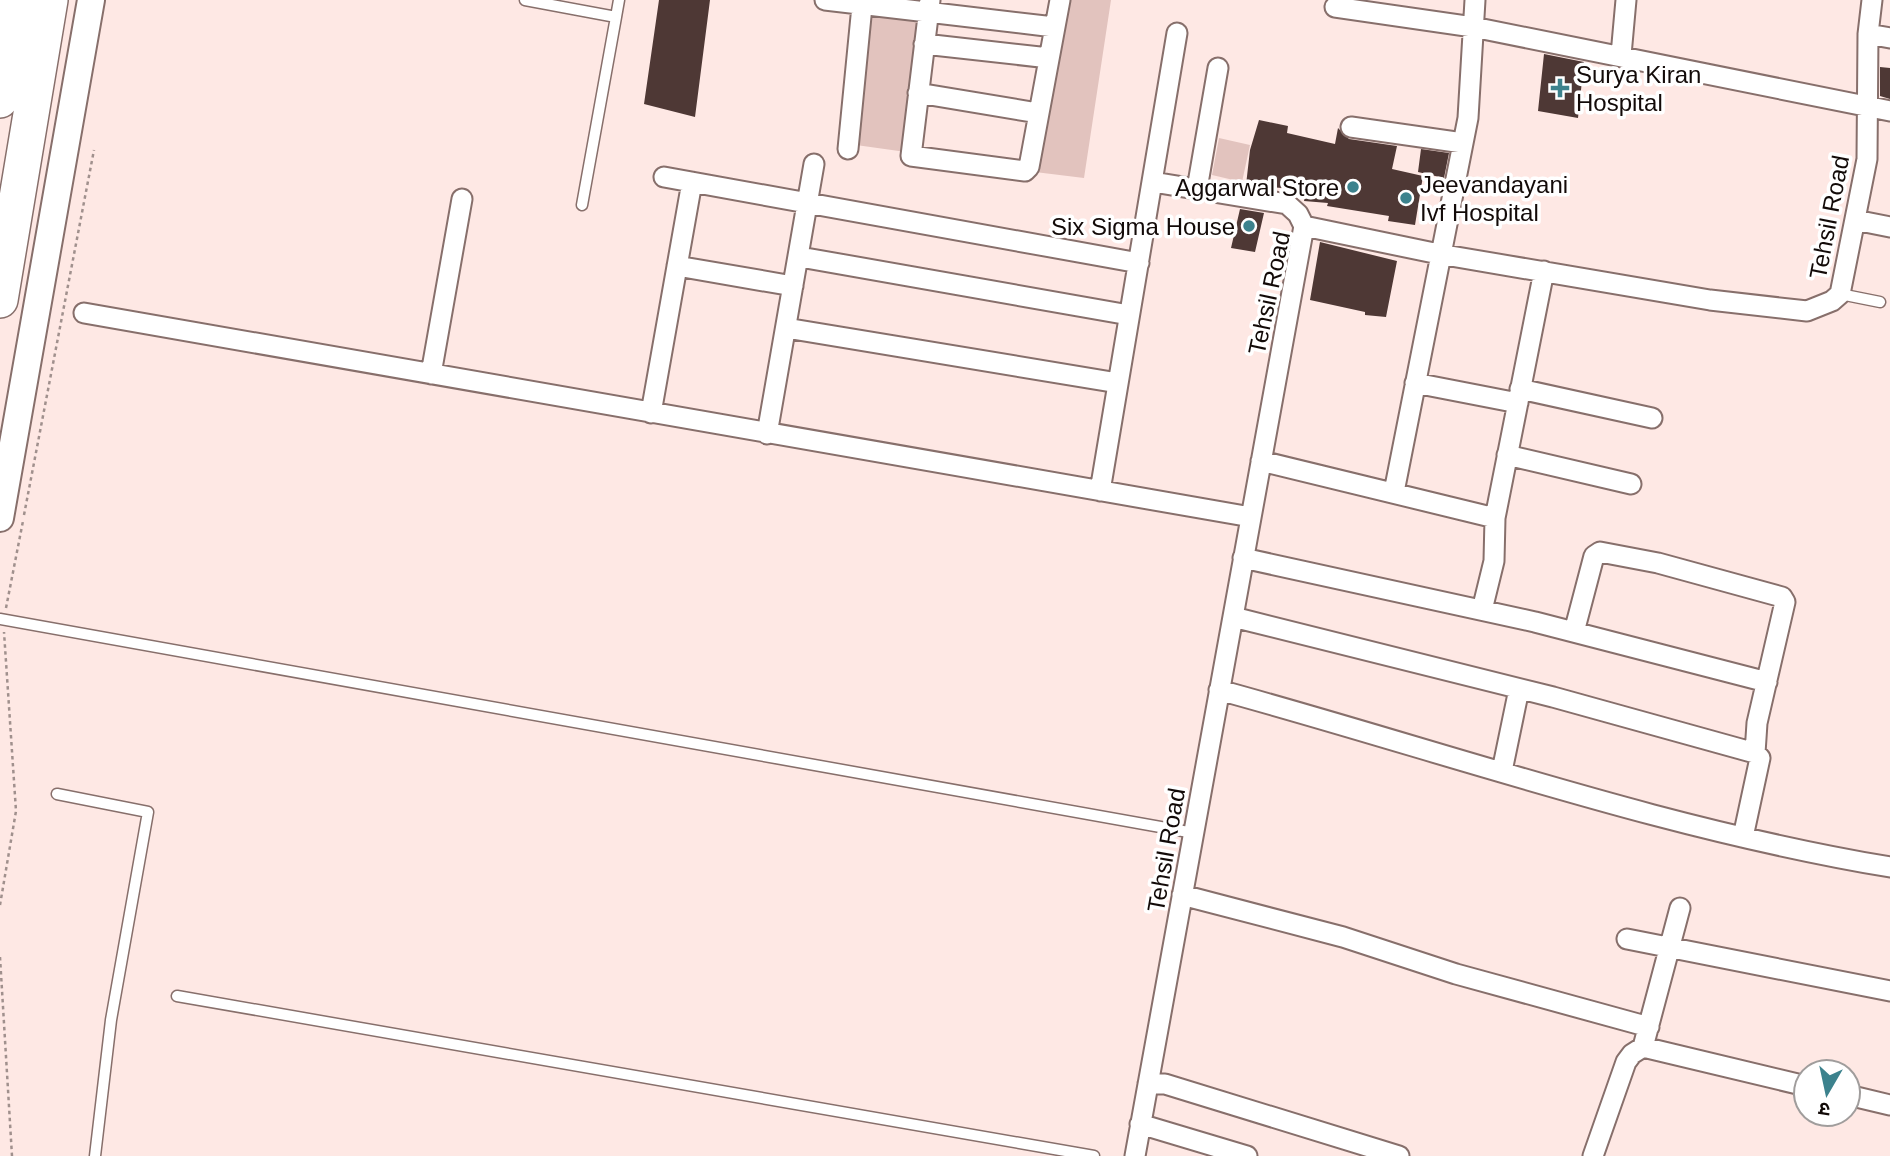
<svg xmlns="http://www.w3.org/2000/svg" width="1890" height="1156" font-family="Helvetica,'Noto Sans Devanagari',sans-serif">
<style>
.green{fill:#e2c3be}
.building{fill:#4e3835}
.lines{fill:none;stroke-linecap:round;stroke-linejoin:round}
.lane-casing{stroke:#876f6b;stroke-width:13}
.street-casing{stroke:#876f6b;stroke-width:23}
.secondary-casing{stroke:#876f6b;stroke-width:30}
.highway-casing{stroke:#876f6b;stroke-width:38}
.path{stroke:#a0908d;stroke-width:2.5;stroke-dasharray:3.5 3.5;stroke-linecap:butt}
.lane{stroke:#fff;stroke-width:10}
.street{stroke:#fff;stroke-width:19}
.secondary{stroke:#fff;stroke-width:26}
.highway{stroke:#fff;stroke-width:35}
.poi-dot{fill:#3c828d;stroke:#fff;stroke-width:2.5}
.labels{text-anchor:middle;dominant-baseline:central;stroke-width:7;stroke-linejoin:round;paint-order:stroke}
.poi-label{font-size:24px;fill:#120a08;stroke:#fff;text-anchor:start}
.street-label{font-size:24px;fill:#120a08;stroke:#fff}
</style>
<rect width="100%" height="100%" fill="#fee8e4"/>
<path class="green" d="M1065 0H1111L1084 178 1035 172Z
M869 15 924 23 906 152 856 145Z
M1219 138 1250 145 1242 182 1212 175Z"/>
<path class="building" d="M659 0H710L695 117 644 104Z
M1544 54 1584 62 1578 118 1538 111Z
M1880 67 1890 68V99L1880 96Z
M1259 120 1288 126 1287 133 1335 144 1338 128 1349 139 1397 146 1392 169 1423 176 1415 225 1388 221 1389 216 1327 206 1328 203 1304 201 1306 190 1246 185 1250 150Z
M1421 149 1449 153 1444 178 1418 172Z
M1240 209 1264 213 1255 252 1231 248Z
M1320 242 1397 261 1386 317 1365 315V312L1310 300Z"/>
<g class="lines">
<g class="lane-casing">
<path id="lane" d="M525 0 616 17 619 0
M582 205 616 17
M1840 294 1880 302
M0 619 1194 833
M57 794 148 812 111 1020 95 1156
M177 996 1094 1156"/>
</g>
<g class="street-casing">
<path id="street" d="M825 0 1054 27
M930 0 911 156 1025 171 1029 167 1060 0
M1335 7 1473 27 1890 111
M1868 34 1890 38
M924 44 1049 58
M1621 55 1626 0
M918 93 1038 113
M1351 127 1463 143
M848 149 862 6
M664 177 1139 263
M1153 182 1287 204 1298 214 1304 226
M1197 189 1218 68
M1855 220 1890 227
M1304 226 1439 254 1710 300 1807 311 1832 301 1840 294 1867 159 1868 34 1872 0
M800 257 1129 315
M677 266 793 286
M84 313 1251 517
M786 328 1118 383
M431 374 462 199
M1415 383 1518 403
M1520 389 1652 418
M651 413 692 182
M767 434 814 164
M1507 455 1631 484
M1261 461 1495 518
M1100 491 1177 33
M1394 492 1468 118 1475 0
M1243 558 1535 622 1767 682
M1482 610 1494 561 1495 518 1544 271
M1233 617 1553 697 1755 753 1760 758 1743 837
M1574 632 1594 556 1600 552 1658 563 1782 597 1785 602 1757 723 1755 753
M1219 690C1442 751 1662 829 1890 867
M1502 771 1519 689
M1182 895 1343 937 1456 974 1649 1027
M1627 939 1890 991
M1643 1047 1806 1086
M1148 1084H1165L1399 1156
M1848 1095 1890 1105
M1140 1124 1247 1156
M1135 1156 1304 226
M1593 1156 1626 1062 1632 1054 1643 1047 1680 908"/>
</g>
<g class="secondary-casing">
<path id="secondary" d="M0 518 91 0"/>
</g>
<g class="highway-casing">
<path id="highway" d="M0 100 17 0
M0 300 50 0"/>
</g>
<path class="path" d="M24 515 94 150
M6 608 23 521
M0 905 16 811 4 632
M0 957 12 1156"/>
<use href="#lane" class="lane"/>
<use href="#street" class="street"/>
<use href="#secondary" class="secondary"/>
<use href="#highway" class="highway"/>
</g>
<g class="poi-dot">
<path d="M1556.5 77.5h7v7h7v7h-7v7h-7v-7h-7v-7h7z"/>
<circle cx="1353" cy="187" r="7"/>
<circle cx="1406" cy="198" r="7"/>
<circle cx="1249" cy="226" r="7"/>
</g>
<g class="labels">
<g class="poi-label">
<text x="1576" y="74">Surya Kiran<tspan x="1576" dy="28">Hospital</tspan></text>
<text x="1420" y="184">Jeevandayani<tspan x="1420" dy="28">Ivf Hospital</tspan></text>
<text x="1339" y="187" text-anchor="end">Aggarwal Store</text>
<text x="1235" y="226" text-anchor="end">Six Sigma House</text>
</g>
<g class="street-label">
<text transform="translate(1829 217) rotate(-79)">Tehsil Road</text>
<text transform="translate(1269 293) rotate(-78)">Tehsil Road</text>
<text transform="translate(1166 850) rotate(-80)">Tehsil Road</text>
</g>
</g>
<g transform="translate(1827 1093) rotate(189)"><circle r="33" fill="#ffffff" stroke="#a09d9c" stroke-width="2"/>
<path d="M0-5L12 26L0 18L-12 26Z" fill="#3c828d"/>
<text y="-10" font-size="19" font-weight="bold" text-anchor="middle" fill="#120a08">उ</text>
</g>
</svg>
